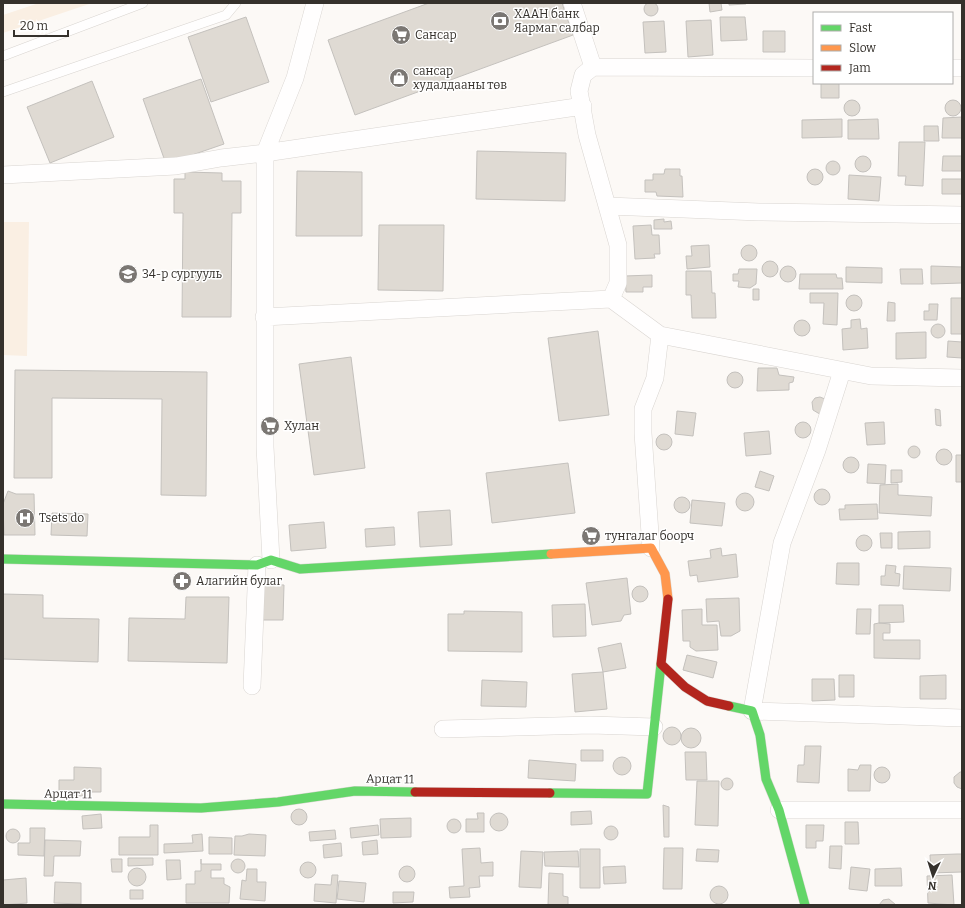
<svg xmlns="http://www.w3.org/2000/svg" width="965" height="908" font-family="Bitter,serif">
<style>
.green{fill:#faefe3}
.building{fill:#dfdad3;stroke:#c4c1bd}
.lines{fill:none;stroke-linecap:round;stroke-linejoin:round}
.lane-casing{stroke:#d9d5d1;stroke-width:10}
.street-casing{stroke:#d9d5d1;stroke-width:18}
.fast-casing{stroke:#d9d5d1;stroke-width:10}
.slow-casing{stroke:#d9d5d1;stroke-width:10}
.jam-casing{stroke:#d9d5d1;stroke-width:10}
.lane{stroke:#fffefe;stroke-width:9}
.street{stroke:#fffefe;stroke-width:17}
.fast{stroke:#63d668;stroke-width:9}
.slow{stroke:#ff974d;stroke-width:9}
.jam{stroke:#b3261e;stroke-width:9}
.labels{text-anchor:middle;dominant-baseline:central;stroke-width:3;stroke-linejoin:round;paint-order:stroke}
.poi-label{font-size:12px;fill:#35312c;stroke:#fff;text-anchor:start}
.street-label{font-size:12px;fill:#35312c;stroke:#fff}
</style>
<rect width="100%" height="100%" fill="#fcf9f6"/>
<path class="green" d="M39 3H92L3 33V15Z
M3 222H29L27 356 3 355Z"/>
<path class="building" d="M644 9a7 7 0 1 1 14 0a7 7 0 1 1-14 0Z
M429 3H562L573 35 355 115 328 40Z
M709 3H721L722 10 710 12Z
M729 3H746V4L729 5Z
M246 17 269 82 211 102 188 37Z
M720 17H745L747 40 721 41Z
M711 20 713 55 688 57 686 21Z
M664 21 666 52 645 53 643 22Z
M763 31H785V52H763Z
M201 79 224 144 166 164 143 99Z
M92 81 114 137 50 163 27 107Z
M821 83H839V98H821Z
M945 108a8 8 0 1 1 16 0a8 8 0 1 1-16 0Z
M844 108a8 8 0 1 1 16 0a8 8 0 1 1-16 0Z
M962 117V138H942L943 118Z
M842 119V137L802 138V120Z
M878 119 879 139H848V120Z
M924 126H938L939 141H924Z
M899 142H925L923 186 905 185 906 176H898Z
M477 151 566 153 565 201 476 199Z
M855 164a8 8 0 1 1 16 0a8 8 0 1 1-16 0Z
M943 156H962V171H942Z
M826 168a7 7 0 1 1 14 0a7 7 0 1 1-14 0Z
M807 177a8 8 0 1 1 16 0a8 8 0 1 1-16 0Z
M665 169H680V176H682L683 197 657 196 656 192H645V180H653V174H664Z
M297 171 362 172V236H296Z
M185 172 222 173V181H241V213H232L231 317H182L183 213H174V179H185Z
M849 175 881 177 879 201 848 199Z
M942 179H962V194H942Z
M664 219V222L671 221 672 229H654V220Z
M379 225H444L443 291 378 290Z
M651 225 652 235H659L660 254H654L655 258 635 259 633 226Z
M741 253a8 8 0 1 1 16 0a8 8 0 1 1-16 0Z
M709 245 710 267 687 269 686 256H692L691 246Z
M762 269a8 8 0 1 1 16 0a8 8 0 1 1-16 0Z
M780 274a8 8 0 1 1 16 0a8 8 0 1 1-16 0Z
M931 266 962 267V283L931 284Z
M846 267 882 268V283L846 282Z
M739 269H757L756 284 750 288 738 287 739 281H733V274H738Z
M900 269H922L923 284H901Z
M686 271H711L712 293H715L716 318H692L691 295H686Z
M800 274H836L837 278H842L843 289H799Z
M652 275V287H643V292H626L625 276Z
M753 289H759V300H753Z
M810 293H838L837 325 823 324 824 303H810Z
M846 303a8 8 0 1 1 16 0a8 8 0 1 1-16 0Z
M951 298H962V334H951Z
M888 302 895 303V321H887Z
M929 304H938L937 320H924V311H929Z
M860 319 861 329 867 328 868 348 843 350 842 329 851 328V320Z
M794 328a8 8 0 1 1 16 0a8 8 0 1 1-16 0Z
M931 331a7 7 0 1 1 14 0a7 7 0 1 1-14 0Z
M598 331 609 415 559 421 548 338Z
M926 332V358L896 359V333Z
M948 341 962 342V358L947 357Z
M351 357 365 468 314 475 299 364Z
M758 368H777L779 375 794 377 793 382 789 383V390L757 391Z
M15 370 207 372 206 496 161 495 162 399 52 398V478H14Z
M727 380a8 8 0 1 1 16 0a8 8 0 1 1-16 0Z
M820 397 825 399 820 414 818 413 813 410 812 402 815 398Z
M935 409 940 410 941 426 936 425Z
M677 411 696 413 693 436 675 434Z
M795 430a8 8 0 1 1 16 0a8 8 0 1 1-16 0Z
M884 422 885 444 867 445 865 423Z
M769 431 771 454 746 456 744 433Z
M656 442a8 8 0 1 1 16 0a8 8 0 1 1-16 0Z
M908 452a6 6 0 1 1 12 0a6 6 0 1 1-12 0Z
M936 457a8 8 0 1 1 16 0a8 8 0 1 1-16 0Z
M956 455H962V482H956Z
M843 465a8 8 0 1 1 16 0a8 8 0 1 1-16 0Z
M568 463 575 513 492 523 486 473Z
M868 464 886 465 885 484 867 483Z
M891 470H902V482L891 483Z
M760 471 774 476 769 491 755 487Z
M898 484V495L932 497 931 516 879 513 880 485Z
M814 497a8 8 0 1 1 16 0a8 8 0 1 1-16 0Z
M8 491 16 494H34L35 535H4L3 504Z
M736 502a9 9 0 1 1 18 0a9 9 0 1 1-18 0Z
M674 505a8 8 0 1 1 16 0a8 8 0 1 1-16 0Z
M692 500 725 503 722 526 690 523Z
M877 504 878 519 840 520 839 509H845V505Z
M450 510 452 545 420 547 418 512Z
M52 513 88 514 87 536 51 535Z
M324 522 326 548 291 551 289 525Z
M394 527 395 545 366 547 365 529Z
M930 531V548L898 549V532Z
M880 533H892V548H881Z
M856 543a8 8 0 1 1 16 0a8 8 0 1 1-16 0Z
M721 548 722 556 736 554 738 577 698 582 697 575 690 576 688 561 711 558 710 550Z
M837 563H859V585L836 584Z
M886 565 896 566 895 573 900 574 899 586 881 585V576H885Z
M904 566 951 568 950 591 903 589Z
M627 578 631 614 624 615 621 621 592 625 586 583Z
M259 584 284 585 283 620H258Z
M632 594a8 8 0 1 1 16 0a8 8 0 1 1-16 0Z
M3 594 43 595V618L99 619 98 662 3 659Z
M186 597H229L227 663 128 661 129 618 185 619Z
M739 598 740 631 731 636H721L719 621 707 622 706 599Z
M585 604 586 636 553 637 552 605Z
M879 605H903L904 622 879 623Z
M702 609V625H717L718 650 696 651 690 647V641H683L682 610Z
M857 609H871L870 634H856Z
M464 611 522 612V652L448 651V614H464Z
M879 623 890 624V633H883V640H920V659L874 658V624Z
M621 643 626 668 603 672 598 648Z
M687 655 717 662 713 678 683 670Z
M603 672 607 709 575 712 572 674Z
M839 675H854V697H839Z
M946 675V699H920V676Z
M812 679H834L835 700 812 701Z
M482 680 527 682 526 707 481 706Z
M663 736a9 9 0 1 1 18 0a9 9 0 1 1-18 0Z
M681 738a10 10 0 1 1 20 0a10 10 0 1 1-20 0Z
M805 746H821L819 783 797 782 798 765H804Z
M581 750H603V761H581Z
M685 752H706L707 780H686Z
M613 766a9 9 0 1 1 18 0a9 9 0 1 1-18 0Z
M529 760 576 764 575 781 528 778Z
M860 765H871L870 791H848V769L858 770Z
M874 775a8 8 0 1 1 16 0a8 8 0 1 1-16 0Z
M74 767 101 768V792H84L83 796 59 795V780H74Z
M960 772H962V789L957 787 954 783V777Z
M721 784a6 6 0 1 1 12 0a6 6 0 1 1-12 0Z
M697 781H719L718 826 695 825Z
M663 805 669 807V837H664Z
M291 817a8 8 0 1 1 16 0a8 8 0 1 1-16 0Z
M591 811 592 824 571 825V812Z
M477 813H484V832H466V819H478Z
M490 822a9 9 0 1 1 18 0a9 9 0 1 1-18 0Z
M101 814 102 828 83 829 82 816Z
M411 818V837L381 838 380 819Z
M447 826a7 7 0 1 1 14 0a7 7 0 1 1-14 0Z
M845 822H858L859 844H845Z
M150 825H158V855H119V837H150Z
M378 825 379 835 351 838 350 828Z
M806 825H824L823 841H816V848H806Z
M604 833a7 7 0 1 1 14 0a7 7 0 1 1-14 0Z
M30 828H45L44 856 18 855V843H30Z
M6 836a7 7 0 1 1 14 0a7 7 0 1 1-14 0Z
M335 830 336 839 310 841 309 832Z
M202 834 203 851 164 853V844L193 843 192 835Z
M249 834 266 835 265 856 234 855 235 836H242Z
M209 837 232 838V854H209Z
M45 840 81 841 80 856H54L53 876H44Z
M377 840 378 854 363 855 362 842Z
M341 843 342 856 324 858 323 845Z
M830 846H842L841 869 829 868Z
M480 848 481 863 493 862V876H479L480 887 469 888 470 897 450 898 449 887 464 886 462 849Z
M664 848H683L682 889H663Z
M580 849H600V888H580Z
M697 849 719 850 718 862 696 861Z
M521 851 543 852 541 888 519 887Z
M578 851 579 867 545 866 544 852Z
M957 854H962V872L931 873 930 855Z
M128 858H153V865L128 866Z
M111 859H122V872H112Z
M201 859V864H221V870H211V878H224V884L230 887 229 903H186V884H195V871H201Z
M231 866a7 7 0 1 1 14 0a7 7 0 1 1-14 0Z
M166 860H180L181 879 167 880Z
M300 870a8 8 0 1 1 16 0a8 8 0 1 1-16 0Z
M625 866 626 883 604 884 603 867Z
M399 874a8 8 0 1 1 16 0a8 8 0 1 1-16 0Z
M851 867 870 869 867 891 849 889Z
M901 868 902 886H875V869Z
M128 877a9 9 0 1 1 18 0a9 9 0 1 1-18 0Z
M247 869H257V882H266L265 901 240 899 242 880 246 881Z
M549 873 563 874V896L568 897V905H548Z
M332 875H338L336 903 314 901 315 884 331 885Z
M952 875 954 905 928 903 927 876Z
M26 878 27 903 3 905V880Z
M339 881 366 883 364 902 337 899Z
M55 882 81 883V904L54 903Z
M710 895a9 9 0 1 1 18 0a9 9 0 1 1-18 0Z
M130 890H143V899H130Z
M393 892H414L413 902 393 903Z
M889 899 896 905H879L883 900Z"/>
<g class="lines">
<g class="lane-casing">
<path id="lane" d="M3 56 143 3
M3 92 226 15 236 3"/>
</g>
<g class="street-casing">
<path id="street" d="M572 3 593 67
M952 68H962
M3 175 176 166 221 158 265 153 583 106
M608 206 759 212 962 215
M611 299 618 283V245L587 135 579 91 583 75 593 67 814 68
M264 317 611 299 660 335 871 376 962 378
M842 371 817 450 782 543 752 711 962 718
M651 548 643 433V409L655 378 660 335
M271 560 265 447V153L295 78 315 3
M252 686 257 565
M443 729 591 725 654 727
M779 810H962"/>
</g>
<g class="fast-casing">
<path id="fast" d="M3 559 257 565 271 560 300 569 551 554
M729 706 752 711 760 735 766 779 779 810 805 905
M550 793 647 794 661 664
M3 804 201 808 278 802 355 791 415 792"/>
</g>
<g class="slow-casing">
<path id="slow" d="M551 554 651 548 665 574 668 599"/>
</g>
<g class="jam-casing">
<path id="jam" d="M668 599 661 664 685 687 707 701 729 706
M415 792 550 793"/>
</g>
<use href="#lane" class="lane"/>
<use href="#street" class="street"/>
<use href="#fast" class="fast"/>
<use href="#slow" class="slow"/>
<use href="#jam" class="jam"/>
</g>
<defs>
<g id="bank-disc" transform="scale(1)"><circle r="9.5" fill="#7b7773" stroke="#fff"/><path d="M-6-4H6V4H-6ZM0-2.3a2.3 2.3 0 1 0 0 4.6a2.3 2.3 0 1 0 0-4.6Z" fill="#fff"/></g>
<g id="supermarket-disc" transform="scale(1)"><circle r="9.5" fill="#7b7773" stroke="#fff"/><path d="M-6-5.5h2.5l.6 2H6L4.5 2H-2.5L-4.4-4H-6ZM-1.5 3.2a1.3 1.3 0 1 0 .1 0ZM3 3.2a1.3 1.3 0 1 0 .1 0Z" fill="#fff"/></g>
<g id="shop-disc" transform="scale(1)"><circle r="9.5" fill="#7b7773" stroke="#fff"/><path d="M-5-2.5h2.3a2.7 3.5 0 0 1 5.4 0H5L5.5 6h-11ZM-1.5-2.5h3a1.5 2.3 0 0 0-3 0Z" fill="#fff"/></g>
<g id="school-disc" transform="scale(1)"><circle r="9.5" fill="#7b7773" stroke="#fff"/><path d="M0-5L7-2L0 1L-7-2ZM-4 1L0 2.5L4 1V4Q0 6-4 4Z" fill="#fff"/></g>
<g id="hospital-disc" transform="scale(1)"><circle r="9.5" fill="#7b7773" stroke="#fff"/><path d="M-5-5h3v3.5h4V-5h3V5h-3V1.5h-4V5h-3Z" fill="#fff"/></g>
<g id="pharmacy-disc" transform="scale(1)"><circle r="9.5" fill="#7b7773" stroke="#fff"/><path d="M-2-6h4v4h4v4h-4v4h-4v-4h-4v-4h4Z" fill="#fff"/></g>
</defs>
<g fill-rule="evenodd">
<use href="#bank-disc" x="500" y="21"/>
<use href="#supermarket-disc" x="401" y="35"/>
<use href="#shop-disc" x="399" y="78"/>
<use href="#school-disc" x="128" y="274"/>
<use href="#supermarket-disc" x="270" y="426"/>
<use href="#hospital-disc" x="25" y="518"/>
<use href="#supermarket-disc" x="591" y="536"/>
<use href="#pharmacy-disc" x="182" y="581"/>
</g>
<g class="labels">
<g class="poi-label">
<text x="514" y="14">ХААН банк<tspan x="514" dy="14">Яармаг салбар</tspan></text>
<text x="415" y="35">Сансар</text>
<text x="413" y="71">сансар<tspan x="413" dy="14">худалдааны төв</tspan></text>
<text x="142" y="274">34-р сургууль</text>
<text x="284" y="426">Хулан</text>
<text x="39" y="518">Tsets do</text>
<text x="605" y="536">тунгалаг боорч</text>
<text x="196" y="581">Алагийн булаг</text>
</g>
<g class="street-label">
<text transform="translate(390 779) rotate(1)">Арцат 11</text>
<text transform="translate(68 794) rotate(1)">Арцат 11</text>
</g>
</g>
<rect width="965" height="908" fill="none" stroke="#35312c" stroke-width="8"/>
<rect x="813" y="12" width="140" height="72" fill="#ffffff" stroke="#aeadab"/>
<rect x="821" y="25" width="20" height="6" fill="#63d668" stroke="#aeadab"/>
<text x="849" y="32" font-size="12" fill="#35312c">Fast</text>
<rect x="821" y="45" width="20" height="6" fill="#ff974d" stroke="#aeadab"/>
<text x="849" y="52" font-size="12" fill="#35312c">Slow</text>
<rect x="821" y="65" width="20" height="6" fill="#b3261e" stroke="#aeadab"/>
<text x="849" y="72" font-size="12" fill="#35312c">Jam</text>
<g transform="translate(933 876) rotate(184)" stroke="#ffffff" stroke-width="3" paint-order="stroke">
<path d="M0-3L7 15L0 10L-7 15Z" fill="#35312c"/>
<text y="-6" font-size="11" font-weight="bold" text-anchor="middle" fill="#35312c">N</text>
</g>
<path d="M14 30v6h54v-6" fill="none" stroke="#35312c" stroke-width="2"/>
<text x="20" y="30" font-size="12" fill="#35312c" stroke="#ffffff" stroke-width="3" paint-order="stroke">20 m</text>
</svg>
